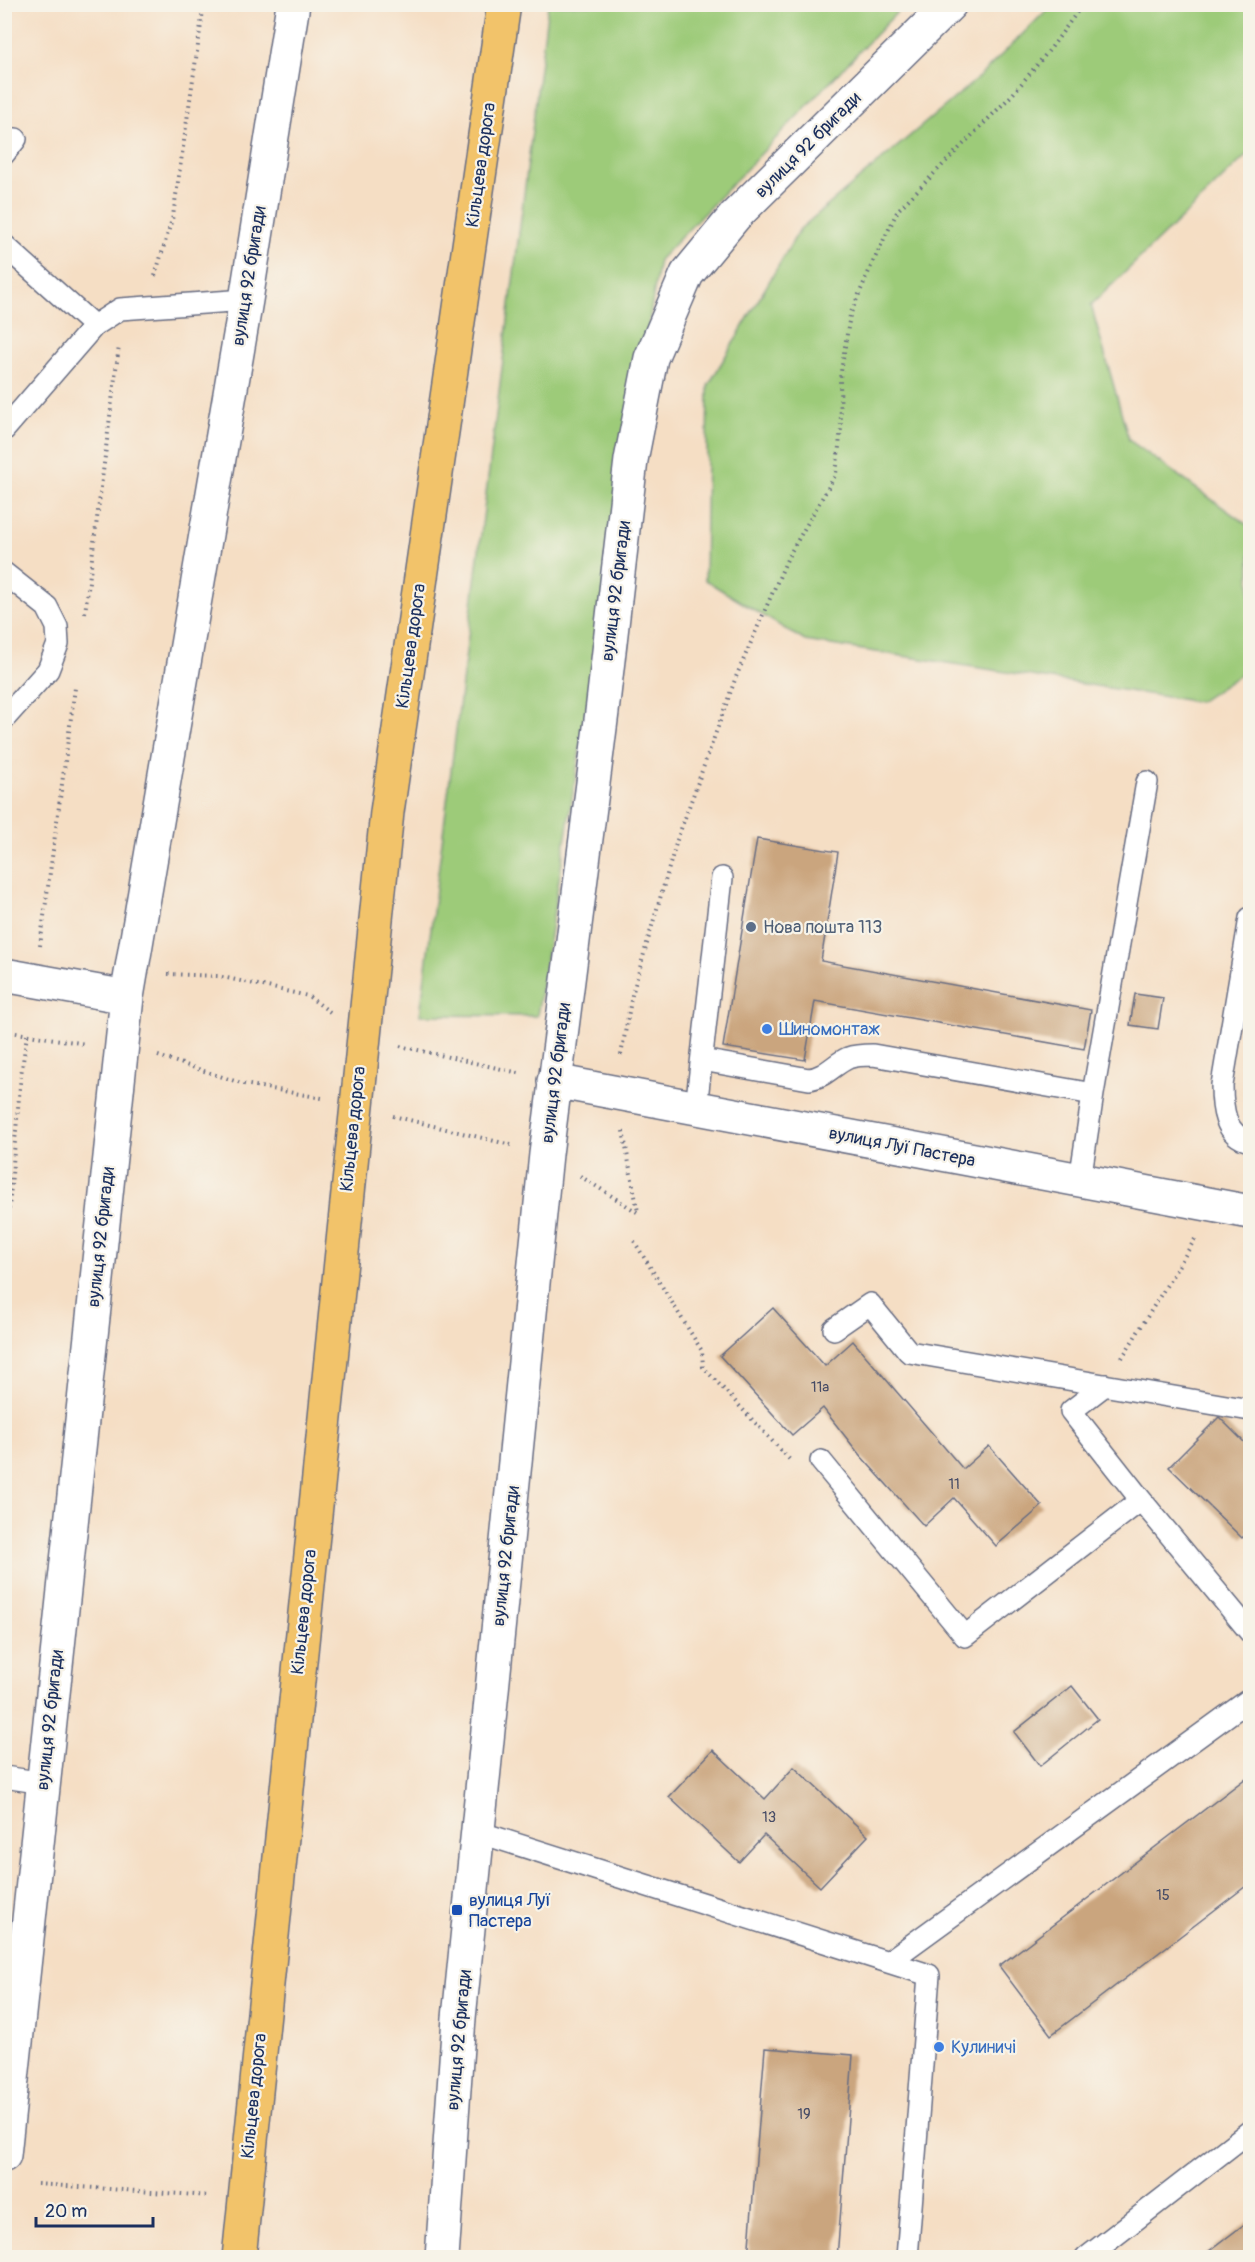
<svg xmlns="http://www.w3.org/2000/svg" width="1255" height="2262" font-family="Pangolin,sans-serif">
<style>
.green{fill:#9dcb79;stroke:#5c7d6c;stroke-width:1.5}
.building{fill:#caa57e}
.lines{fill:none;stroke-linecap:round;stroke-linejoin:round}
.service-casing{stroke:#676c82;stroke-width:24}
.tertiary-casing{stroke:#676c82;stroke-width:36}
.trunk-casing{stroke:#676c82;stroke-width:36}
.path{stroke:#676c82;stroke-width:4;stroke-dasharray:1.5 4.5;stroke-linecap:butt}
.service{stroke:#fff;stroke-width:21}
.tertiary{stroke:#fff;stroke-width:33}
.trunk{stroke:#f2c36a;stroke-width:33}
.service-dot{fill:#5c6f8a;stroke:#f7f3e8;stroke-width:2}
.shop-dot{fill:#3f7fe0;stroke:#f7f3e8;stroke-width:2}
.transit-dot{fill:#1a4fb4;stroke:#f7f3e8;stroke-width:2}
.labels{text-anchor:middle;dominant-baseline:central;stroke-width:4.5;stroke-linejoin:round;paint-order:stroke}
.number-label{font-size:15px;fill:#474c66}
.street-label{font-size:18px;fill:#1b2f5e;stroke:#f7f3e8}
.service-label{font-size:18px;fill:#4e5e75;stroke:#f7f3e8;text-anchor:start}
.shop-label{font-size:18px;fill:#366cbe;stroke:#f7f3e8;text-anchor:start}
.transit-label{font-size:18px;fill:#164399;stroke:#f7f3e8;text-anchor:start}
</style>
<rect width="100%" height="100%" fill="#f7f3e8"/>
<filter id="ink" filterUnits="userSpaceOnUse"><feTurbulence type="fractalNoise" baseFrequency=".0167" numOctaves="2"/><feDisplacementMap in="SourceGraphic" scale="12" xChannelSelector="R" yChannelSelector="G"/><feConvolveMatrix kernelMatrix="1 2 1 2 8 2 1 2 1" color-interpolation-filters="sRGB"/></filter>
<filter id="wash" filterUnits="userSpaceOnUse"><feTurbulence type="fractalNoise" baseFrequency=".008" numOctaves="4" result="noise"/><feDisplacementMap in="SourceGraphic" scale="24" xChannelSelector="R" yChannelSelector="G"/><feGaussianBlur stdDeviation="1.35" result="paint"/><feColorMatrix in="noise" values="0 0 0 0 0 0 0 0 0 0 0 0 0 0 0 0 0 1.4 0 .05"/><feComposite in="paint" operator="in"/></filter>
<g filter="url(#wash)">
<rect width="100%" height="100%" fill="#f5dec4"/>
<path class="green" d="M1053 4 1250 5V152L1091 305 1129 440 1250 527V668L1199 702 805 641 705 580 708 386 800 229 977 79Z
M548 5H904L659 260 537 1016 420 1015Z"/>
<g id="blocks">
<path class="building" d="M757 839 838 852 821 961 1091 1010 1084 1049 815 1001 805 1060 723 1047Z
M1135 994 1163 998 1158 1029 1130 1025Z
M773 1308 825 1366 853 1341 963 1469 989 1446 1042 1506 996 1546 954 1498 924 1526 859 1454 823 1408 792 1435 720 1356Z
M1219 1417 1250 1448V1530L1242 1538 1169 1467Z
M1072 1686 1098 1719 1040 1766 1014 1732Z
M713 1750 765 1799 794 1767 868 1836 820 1887 764 1835 739 1862 669 1797Z
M1250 1775V1883L1051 2035 999 1966Z
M765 2048 853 2055 837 2258H748Z
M1250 2220V2258H1200Z"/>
</g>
</g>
<g filter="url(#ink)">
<use href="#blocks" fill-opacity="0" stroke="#676c82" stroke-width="1.5"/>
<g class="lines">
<g class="service-casing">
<path id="service" d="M4 154 16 139
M4 245 94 326
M4 430 94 326 120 309 246 300
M4 573 47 607 57 627 58 644 48 670 4 719
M1250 918 1222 1085C1222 1107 1224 1136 1250 1141
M702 1060 809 1079C826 1077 834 1064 848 1058 856 1055 865 1055 873 1055L1093 1094 1080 1180
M1093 1094 1147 782
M696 1108 722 878
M834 1329 870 1304 909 1352 1250 1410
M1105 1385 1071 1411 1141 1500
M821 1461 965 1636 1141 1500 1250 1632
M4 1777 44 1783
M478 1832 929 1975 907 2258
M888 1962 1250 1699
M1086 2258 1250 2131"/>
</g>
<g class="tertiary-casing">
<path id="tertiary" d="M4 975 127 997
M554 1081 1250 1212
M4 2155 127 997 246 300 293 4
M442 2258 459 2018 546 1154 602 712 631 460 651 358 687 274 735 216 950 4"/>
</g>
<g class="trunk-casing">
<path id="trunk" d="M239 2258 387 812 504 4"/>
</g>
<path class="path" d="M155 276 173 216 204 4
M85 613 119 346
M40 946 75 688
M168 974 218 976 308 996 330 1012
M4 1031 86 1044
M400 1046 519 1073
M621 1055 632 995 677 840 736 677 788 557 836 474 841 428 840 378 850 315 873 262 898 210 1012 95 1051 48 1083 4
M158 1056 244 1084 322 1098
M393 1116 511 1145
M623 1131 638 1212
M580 1176 637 1212
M634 1241 702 1351 703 1367 790 1460
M4 1263 21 1075 27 1035
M1122 1358 1195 1239
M37 2184 210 2196"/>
<use href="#service" class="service"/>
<use href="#tertiary" class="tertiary"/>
<use href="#trunk" class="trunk"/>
</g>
</g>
<circle class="service-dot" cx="751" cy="927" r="6"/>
<g class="shop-dot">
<circle cx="767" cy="1029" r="6"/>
<circle cx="939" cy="2047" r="6"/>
</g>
<rect class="transit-dot" x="451" y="1904" width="12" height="12" rx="3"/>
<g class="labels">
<g class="number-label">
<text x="820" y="1387">11а</text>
<text x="954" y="1484">11</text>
<text x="769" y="1817">13</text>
<text x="1163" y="1895">15</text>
<text x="804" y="2114">19</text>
</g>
<g class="street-label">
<text transform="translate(808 145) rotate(-45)">вулиця 92 бригади</text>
<text transform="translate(481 165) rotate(-82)">Кільцева дорога</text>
<text transform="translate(249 276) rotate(-81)">вулиця 92 бригади</text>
<text transform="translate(616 591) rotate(-83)">вулиця 92 бригади</text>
<text transform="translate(411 646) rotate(-82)">Кільцева дорога</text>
<text transform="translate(556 1073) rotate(-83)">вулиця 92 бригади</text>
<text transform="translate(353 1129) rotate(-84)">Кільцева дорога</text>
<text transform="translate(902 1147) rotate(11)">вулиця Луї Пастера</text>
<text transform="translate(101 1237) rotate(-84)">вулиця 92 бригади</text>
<text transform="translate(506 1556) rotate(-84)">вулиця 92 бригади</text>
<text transform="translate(304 1612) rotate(-84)">Кільцева дорога</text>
<text transform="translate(50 1720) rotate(-84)">вулиця 92 бригади</text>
<text transform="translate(459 2040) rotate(-85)">вулиця 92 бригади</text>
<text transform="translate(254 2096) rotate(-84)">Кільцева дорога</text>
</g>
<g class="service-label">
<text x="763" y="927">Нова пошта 113</text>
</g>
<g class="shop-label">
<text x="779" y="1029">Шиномонтаж</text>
<text x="951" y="2047">Кулиничі</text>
</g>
<g class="transit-label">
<text x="469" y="1900">вулиця Луї<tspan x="469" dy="21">Пастера</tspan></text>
</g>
</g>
<rect width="1255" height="2262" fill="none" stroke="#f7f3e8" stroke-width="24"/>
<path d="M36 2217v9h117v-9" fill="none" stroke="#1b2f5e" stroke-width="3"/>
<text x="45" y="2217" font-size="18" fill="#1b2f5e" stroke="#f7f3e8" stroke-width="4.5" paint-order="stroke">20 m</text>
</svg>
